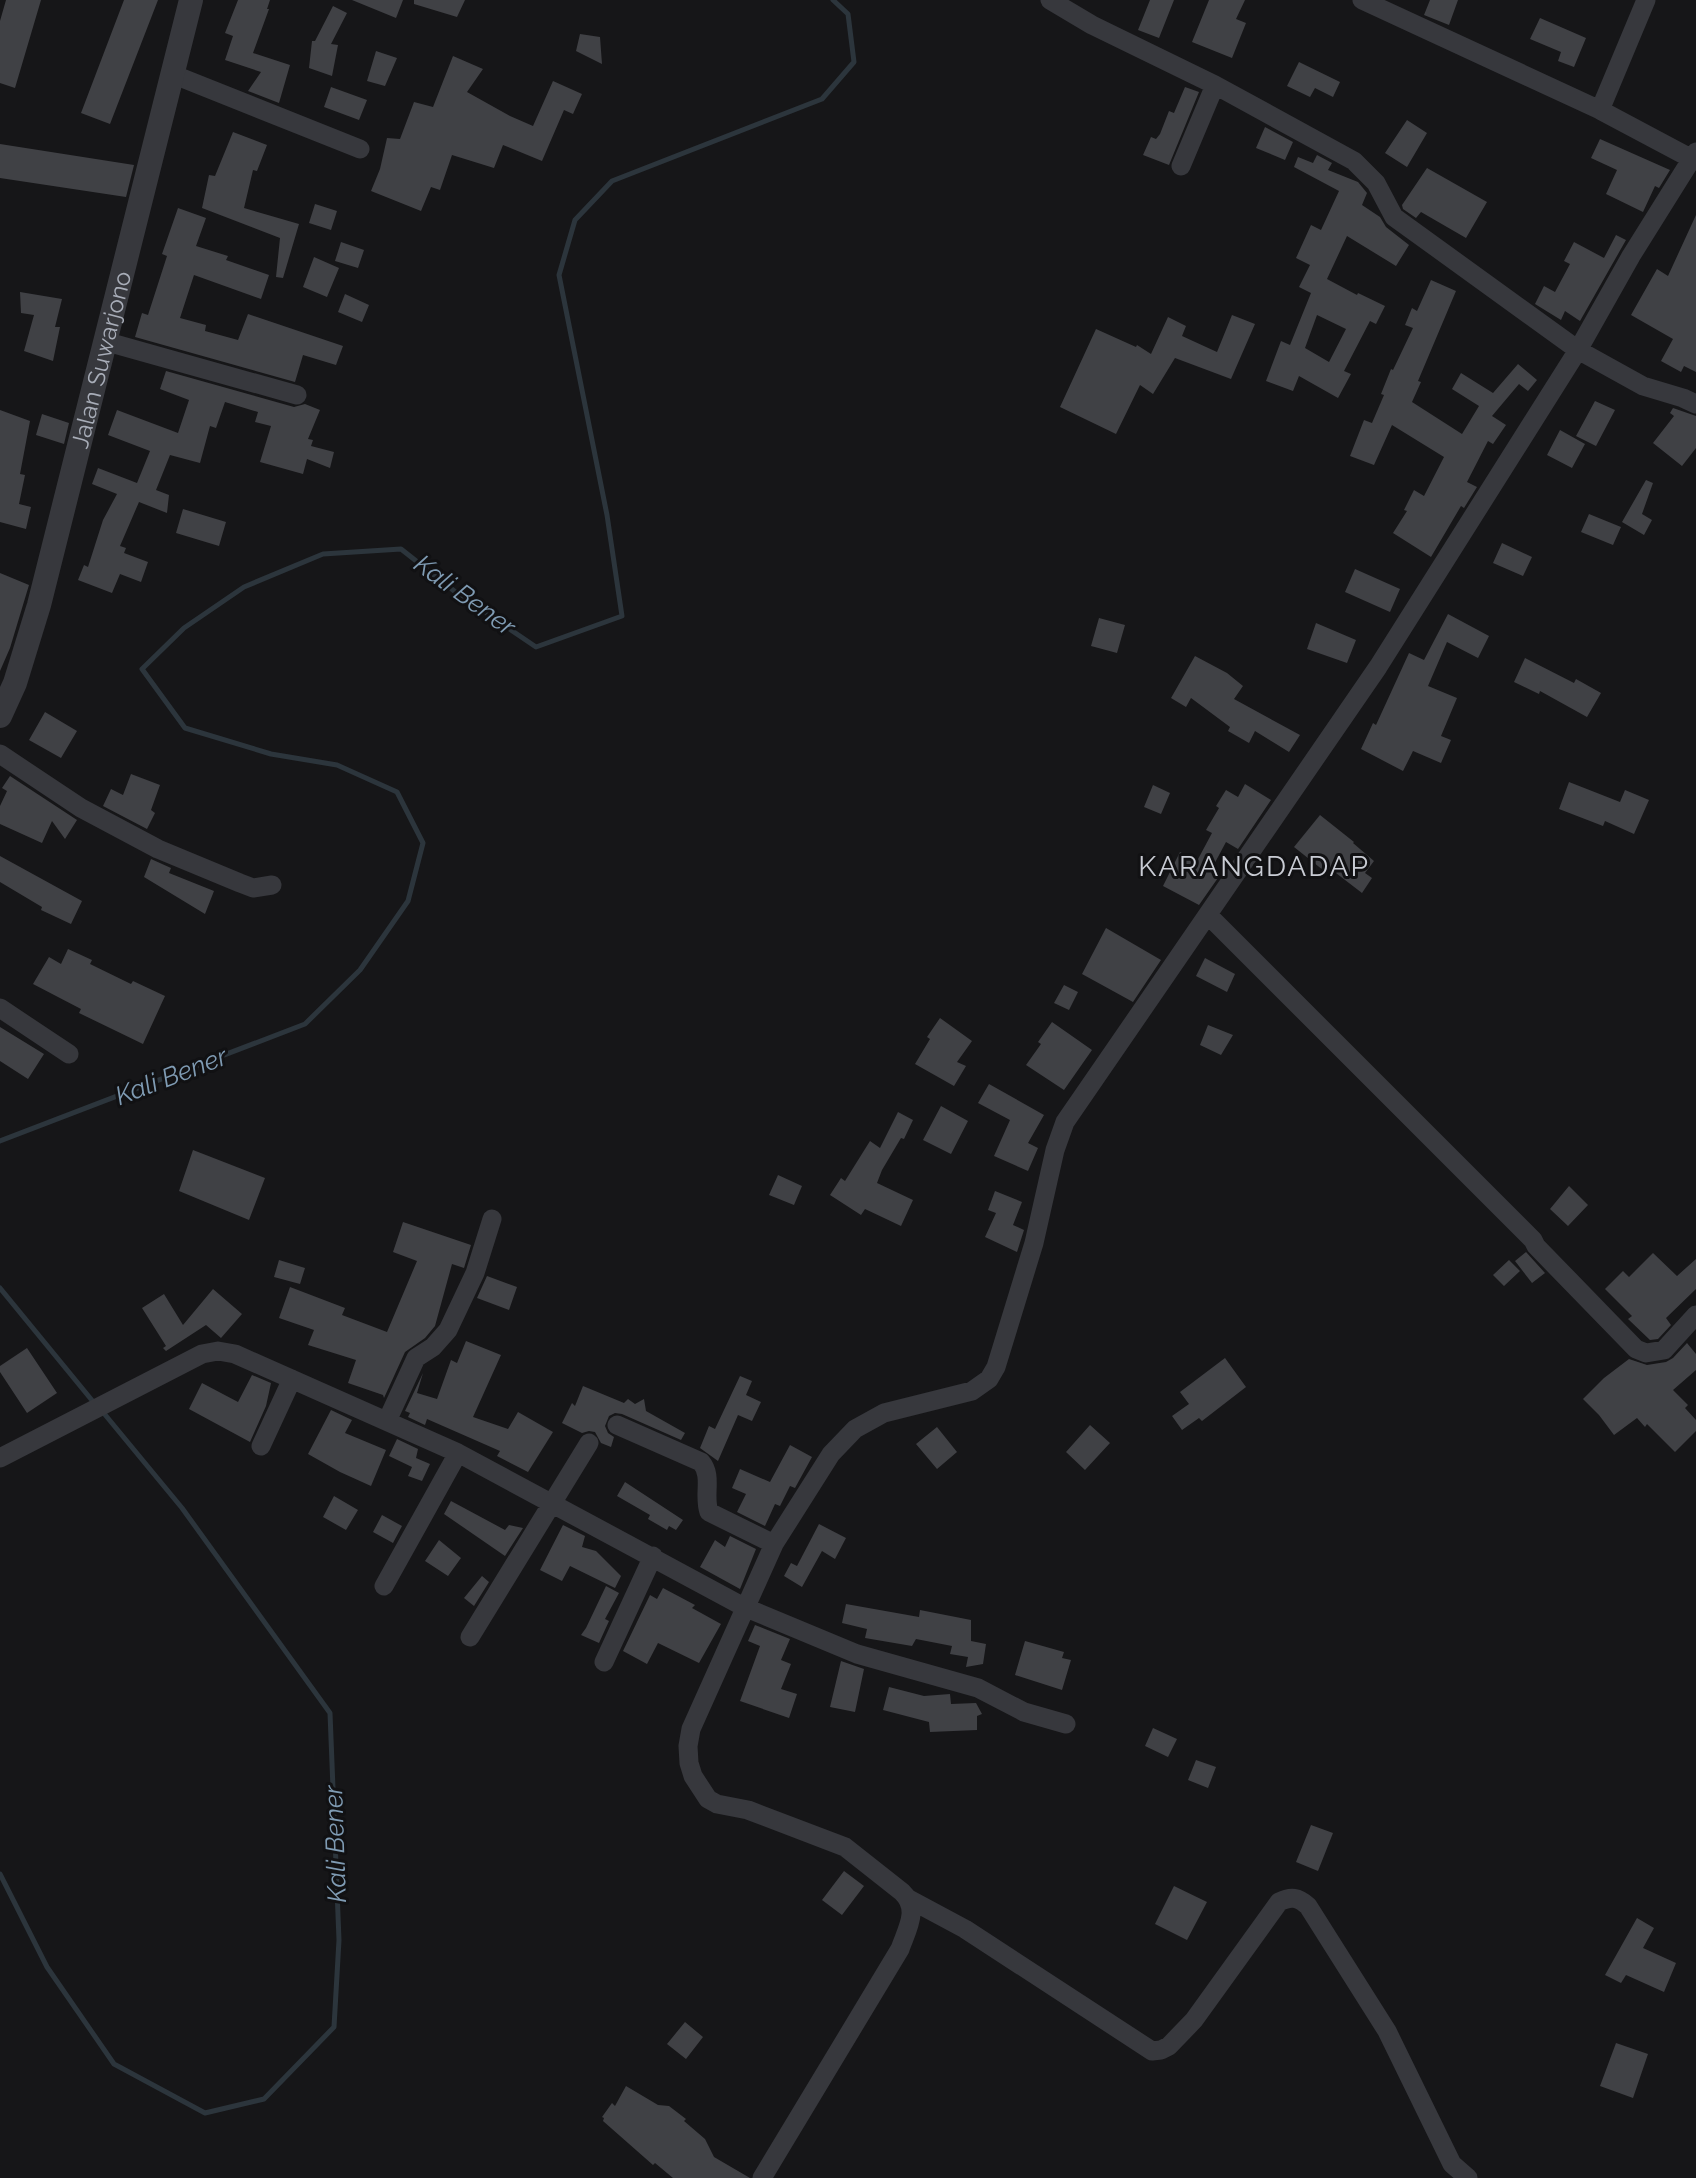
<svg xmlns="http://www.w3.org/2000/svg" width="1696" height="2178" font-family="Raleway,sans-serif">
<style>
.lines{fill:none;stroke-linecap:round;stroke-linejoin:round}
.stream{stroke:#2c353c;stroke-width:5}
.building{fill:#404145;fill-rule:evenodd}
.minor{stroke:#37383d;stroke-width:19}
.tertiary{stroke:#37383d;stroke-width:24}
.labels{text-anchor:middle;dominant-baseline:central;stroke-width:6;stroke-linejoin:round;paint-order:stroke}
.street-label{font-size:24px;fill:#a8adb8;stroke:#111113}
.water-label{font-size:26px;font-style:italic;fill:#7f9bb3;stroke:#111113}
.quarter-label{font-size:28px;letter-spacing:2px;fill:#c9ccd4;stroke:#111113}
</style>
<rect width="100%" height="100%" fill="#161618"/>
<g class="lines">
<path class="stream" d="M0 1141 305 1024 360 970 408 901 423 843 397 792 337 765 271 754 185 728 142 669 184 628 244 587 323 554 401 549 458 594 536 647 622 616 607 515 559 275 575 220 612 181 822 99 854 62 848 14 833 0
M0 1288 95 1404
M0 1874 47 1967 114 2064 205 2113 264 2099 334 2027 339 1940 330 1713 182 1508 102 1411"/>
</g>
<path class="building" d="M6 0H41L15 88 0 83V21Z
M124 0H158L110 124 81 113Z
M238 0H270L267 9H269L253 53 290 65 279 103 248 91 261 72 225 60 233 36 225 33Z
M352 0H403L396 18Z
M414 0H465L457 17 414 4Z
M1150 0H1174L1159 38 1138 30Z
M1209 0H1245L1236 19 1246 23 1232 58 1192 42Z
M1430 0H1458L1449 25 1424 15Z
M333 6 347 13 331 44 338 45 332 76 309 68 312 41H315Z
M1540 18 1586 38 1574 67 1558 61 1561 52 1530 39Z
M580 34 600 37 602 64 576 51Z
M376 51 397 58 385 86 367 81Z
M453 56 483 69 467 92 510 116 533 126 553 81 582 94 573 114 564 110 542 161 503 145 494 168 452 155 440 190 431 187 421 211 371 191 380 169 387 138 400 139 414 102 433 107Z
M1299 62 1340 82 1333 97 1315 88 1310 97 1287 86Z
M331 87 367 100 359 120 324 107Z
M1185 87 1199 92 1169 165 1143 155 1151 137 1156 139 1160 134 1169 111 1174 113Z
M1407 120 1427 133 1407 167 1385 153Z
M1265 127 1293 142 1285 160 1256 148Z
M233 132 267 145 257 171 253 170 244 208 299 224 283 278 276 277 280 238 202 208 209 175 215 176Z
M1600 139 1670 170 1659 188 1655 186 1643 212 1606 194 1617 170 1591 158Z
M0 144 134 165 126 197 0 178Z
M1317 155 1332 163 1328 170 1358 182 1367 193 1362 205 1380 217 1386 227 1409 245 1396 266 1347 236 1327 279 1357 295 1358 293 1385 306 1376 324 1370 321 1344 371 1351 374 1338 398 1299 376 1293 391 1266 381 1281 341 1290 345 1311 293 1299 287 1310 265 1296 258 1311 225 1321 230 1339 191 1294 167 1298 157 1313 163ZM1317 315 1346 329 1329 362 1305 348Z
M1427 168 1487 202 1466 238 1421 212 1416 218 1403 209 1402 205Z
M315 204 337 211 331 230 309 223Z
M178 208 206 218 196 246 228 256 226 260 269 275 261 299 194 275 180 318 206 325 205 331 238 340 248 314 343 346 336 365 303 355 295 382 135 337 142 313 148 315 167 256 162 254Z
M1696 215V372L1684 366 1681 372 1661 361 1673 339 1631 315 1657 269 1668 276Z
M1616 235 1626 240 1580 321 1565 311 1561 320 1535 304 1544 286 1555 292 1570 264 1564 261 1574 242 1604 258Z
M341 242 364 250 358 268 335 261Z
M314 257 339 268 327 297 303 287Z
M1431 280 1456 291 1418 381 1421 382 1412 402 1462 434 1479 406 1452 389 1461 373 1493 393 1518 364 1537 380 1528 391 1519 384 1492 416 1506 425 1493 444 1488 441 1467 482 1477 487 1464 508 1461 506 1431 557 1393 533 1407 511 1404 510 1414 490 1424 496 1444 457 1392 425 1374 465 1350 456 1364 420 1372 423 1384 395 1381 394 1391 369 1393 370 1413 328 1405 325 1412 308 1417 311Z
M20 292 62 299 55 327H60L53 361 24 351 34 315 21 313Z
M345 294 369 305 362 322 338 312Z
M1232 315 1255 324 1231 379 1175 358 1153 394 1140 385 1116 434 1060 407 1096 329 1136 347 1137 345 1151 354 1168 317 1186 326 1182 336 1217 352Z
M166 371 294 407 305 404 320 410 308 439 313 440 311 446 334 452 330 468 307 459 303 474 260 462 271 426 255 422 258 412 225 402 216 428 210 426 200 463 170 455 156 490 169 495 167 513 139 502 120 546 126 548 124 553 148 562 141 582 120 574 112 593 78 580 84 565 88 567 103 520 117 494 92 484 98 468 137 483 150 451 108 435 117 410 178 433 189 400 160 389Z
M1595 401 1615 410 1596 446 1576 436Z
M1673 408 1696 416V448L1682 466 1653 443 1674 416 1670 413Z
M0 410 30 421 20 474 25 475 19 504 31 507 26 529 0 522Z
M42 414 69 423 64 444 36 435Z
M1560 430 1585 444 1572 468 1547 455Z
M1646 480 1653 483 1642 514 1652 520 1644 535 1622 522Z
M183 509 226 522 219 546 176 533Z
M1589 514 1621 527 1613 545 1581 532Z
M1502 543 1532 557 1523 576 1493 563Z
M1355 569 1400 589 1390 612 1345 592Z
M0 573 29 585 10 648 0 671Z
M1448 614 1489 636 1478 658 1447 642 1428 686 1457 698 1441 736 1451 740 1441 763 1413 751 1403 771 1361 749 1373 723 1376 725 1409 653 1424 660Z
M1099 618 1125 625 1117 653 1091 646Z
M1316 623 1356 640 1347 663 1307 649Z
M1195 656 1227 673 1243 686 1234 699 1300 735 1289 752 1255 731 1249 743 1228 731 1230 727 1191 698 1186 707 1171 698Z
M1525 658 1574 683 1576 679 1601 693 1587 717 1540 691 1539 694 1514 682Z
M45 712 77 731 61 758 29 740Z
M131 774 160 785 151 810 155 813 147 829 103 806 111 789 123 795Z
M10 776 77 820 65 839 52 821 42 843 0 824V806L7 791 2 788Z
M1569 782 1620 802 1625 790 1649 800 1634 834 1605 821 1603 826 1559 809Z
M1245 784 1271 800 1238 849 1226 842 1211 870 1220 875 1199 905 1163 886 1180 852 1197 861 1212 833 1206 830 1219 808 1216 806 1226 790 1238 797Z
M1153 785 1170 793 1161 814 1144 807Z
M1320 815 1354 842 1353 843 1374 861 1365 873 1372 878 1362 893 1332 870 1328 874 1294 847Z
M0 856 82 901 71 924 41 910 42 907 0 882Z
M151 859 171 868 169 873 214 891 205 914 144 877Z
M1106 928 1161 960 1133 1002 1082 974Z
M68 949 92 960 90 964 131 984 133 981 165 996 143 1044 79 1013 81 1009 33 984 49 957 61 964Z
M1205 958 1235 974 1227 992 1196 976Z
M1064 985 1078 992 1069 1010 1054 1003Z
M940 1018 972 1041 957 1062 966 1066 954 1086 915 1064 930 1039 927 1037Z
M1052 1022 1092 1050 1064 1090 1026 1065 1041 1044 1038 1042Z
M1208 1025 1233 1035 1221 1055 1200 1045Z
M0 1027 44 1054 28 1079 0 1061Z
M989 1084 1044 1115 1028 1143 1038 1148 1028 1171 994 1156 1010 1120 978 1103Z
M941 1106 968 1121 951 1154 923 1140Z
M898 1112 913 1120 904 1139 901 1138 882 1170 877 1183 913 1200 901 1226 865 1209 861 1215 830 1195 841 1178 845 1181 870 1141 880 1148Z
M193 1150 265 1178 249 1220 179 1191Z
M778 1175 802 1186 794 1205 769 1195Z
M1569 1186 1588 1205 1568 1226 1550 1209Z
M995 1191 1022 1202 1013 1225 1024 1230 1017 1252 985 1237 996 1213 988 1210Z
M403 1222 471 1245 464 1268 452 1264 435 1326 425 1338 405 1352 384 1398 383 1395 348 1383 356 1360 308 1345 314 1330 279 1318 290 1287 345 1308 342 1315 387 1332 417 1261 393 1252Z
M1526 1252 1545 1273 1532 1283 1515 1261Z
M1653 1253 1677 1276 1696 1259V1289L1666 1318 1671 1325 1658 1339 1650 1340 1628 1319 1632 1316 1605 1289 1623 1271 1629 1277Z
M279 1260 305 1268 300 1284 274 1277Z
M1509 1260 1520 1271 1504 1286 1493 1275Z
M487 1276 517 1287 509 1310 477 1298Z
M213 1289 242 1314 221 1338 206 1325 166 1351 163 1348 166 1346 142 1308 164 1294 183 1325Z
M466 1341 501 1355 473 1417 508 1429 518 1412 553 1432 528 1472 497 1456 500 1451 427 1419 425 1425 408 1417 410 1413 405 1411 423 1373 417 1393 437 1399 451 1360 457 1363Z
M1687 1343 1696 1354V1370L1673 1390 1688 1405 1685 1408 1696 1420V1431L1675 1452 1647 1424 1645 1427 1637 1418 1614 1435 1599 1415 1583 1399 1604 1378 1629 1359 1647 1365 1666 1362 1673 1358Z
M27 1348 57 1393 27 1413 0 1372V1366Z
M1225 1358 1246 1387 1202 1421 1199 1418 1182 1430 1172 1416 1189 1404 1180 1392Z
M252 1375 271 1383 266 1406 250 1442 189 1409 202 1383 238 1402Z
M740 1376 752 1381 746 1395 761 1402 752 1421 738 1415 718 1461 700 1448 709 1426 715 1429Z
M583 1386 624 1403 628 1399 635 1404 644 1399 646 1411 685 1433 681 1440 622 1414 615 1413 609 1416 605 1426 608 1433 614 1437 611 1447 601 1443 595 1432 589 1431 582 1433 562 1423 572 1403 575 1406Z
M331 1410 352 1420 345 1433 386 1450 371 1486 340 1472 308 1454Z
M1090 1425 1110 1443 1085 1470 1066 1452Z
M937 1427 957 1452 937 1469 916 1444Z
M397 1439 418 1449 416 1458 430 1464 422 1481 408 1476 412 1467 389 1456Z
M790 1445 812 1457 795 1488 790 1486 780 1506 775 1504 765 1526 737 1512 746 1494 732 1488 740 1469 770 1482Z
M625 1482 683 1520 676 1530 669 1526 667 1530 648 1519 650 1515 617 1496Z
M334 1496 358 1510 346 1530 323 1517Z
M451 1501 505 1530 509 1525 523 1528 505 1556 444 1514Z
M382 1515 402 1526 393 1543 373 1532Z
M819 1524 846 1538 835 1559 822 1551 802 1587 784 1576 791 1563 797 1566Z
M563 1525 585 1536 582 1547 596 1551 621 1576 615 1588 570 1566 562 1581 540 1570Z
M730 1536 756 1549 740 1589 700 1567 715 1540 725 1547Z
M439 1540 461 1558 448 1576 425 1561Z
M482 1576 489 1582 474 1606 464 1598Z
M606 1586 619 1593 605 1619 609 1621 599 1643 581 1635 586 1628Z
M663 1588 695 1605 692 1608 721 1624 699 1663 658 1643 647 1664 623 1651 650 1595 657 1599Z
M846 1604 919 1617 920 1610 971 1620V1641L986 1644 983 1664 966 1667 968 1657 950 1654 952 1646 916 1639 912 1646 865 1638 867 1629 842 1623Z
M755 1625 790 1639 781 1660 791 1664 781 1689 797 1694 789 1718 740 1701 760 1646 748 1641Z
M1025 1641 1064 1652 1062 1658 1071 1660 1062 1690 1015 1675Z
M841 1661 864 1669 855 1712 830 1707Z
M889 1687 924 1696 950 1694 951 1704 976 1703 982 1714 977 1716V1730L930 1732 929 1722 883 1710Z
M1153 1728 1177 1739 1168 1757 1145 1746Z
M1196 1760 1216 1767 1208 1788 1188 1780Z
M1311 1825 1333 1833 1318 1871 1296 1862Z
M844 1871 864 1886 842 1915 822 1900Z
M1174 1886 1207 1902 1187 1940 1155 1924Z
M1637 1918 1654 1928 1643 1948 1676 1963 1664 1992 1626 1975 1621 1983 1605 1975Z
M685 2022 703 2037 686 2059 667 2044Z
M1616 2043 1648 2054 1633 2098 1600 2086Z
M626 2086 658 2105 669 2106 686 2119 684 2121 705 2139 714 2157 750 2178H673L655 2163 653 2165 603 2121 604 2118 602 2117 612 2103 615 2106Z"/>
<g class="lines">
<path class="minor" d="M1050 0 1092 25 1215 85 1181 166
M1362 0 1600 110 1696 161
M172 74 360 149
M1215 85 1354 161 1376 183 1394 217 1578 350 1643 386 1683 398 1696 404
M1600 110 1646 0
M104 341 297 395
M0 754 81 808 158 849 240 883 253 888 272 885
M1208 915 1533 1240 1536 1246 1636 1349 1646 1353 1664 1350 1696 1315
M0 1008 69 1054
M387 1421 416 1358 433 1347 448 1330 475 1273 492 1219
M617 1425 701 1462C713 1476 703 1495 709 1512L774 1544
M261 1446 292 1379
M0 1458 202 1354 218 1351 235 1354 458 1453 744 1607 857 1654 978 1688 1024 1712 1066 1724
M384 1586 458 1453
M470 1637 589 1443
M604 1662 653 1556
M909 1899 965 1929 1152 2051 1161 2050 1169 2046 1194 2020 1279 1902C1291 1896 1298 1897 1308 1906L1387 2031 1452 2164 1468 2178
M762 2178 900 1949C907 1929 920 1909 902 1892L845 1847 748 1810 717 1804 708 1799 693 1776 689 1763 688 1746 691 1729 774 1544 831 1454 855 1429 884 1413 972 1391 989 1379 996 1367 1034 1243 1055 1150 1065 1122 1378 667 1578 350 1631 256 1696 152"/>
<path class="tertiary" id="s1" d="M0 716 15 683 39 605 191 0"/>
</g>
<g class="labels">
<g class="street-label">
<text stroke="none"><textPath href="#s1" startOffset="371">Jalan Suwarjono</textPath></text>
</g>
<g class="water-label">
<text transform="translate(465 595) rotate(36)">Kali Bener</text>
<text transform="translate(171 1076) rotate(-21)">Kali Bener</text>
<text transform="translate(335 1844) rotate(-92)">Kali Bener</text>
</g>
<g class="quarter-label">
<text x="1254" y="866">KARANGDADAP</text>
</g>
</g>
</svg>
